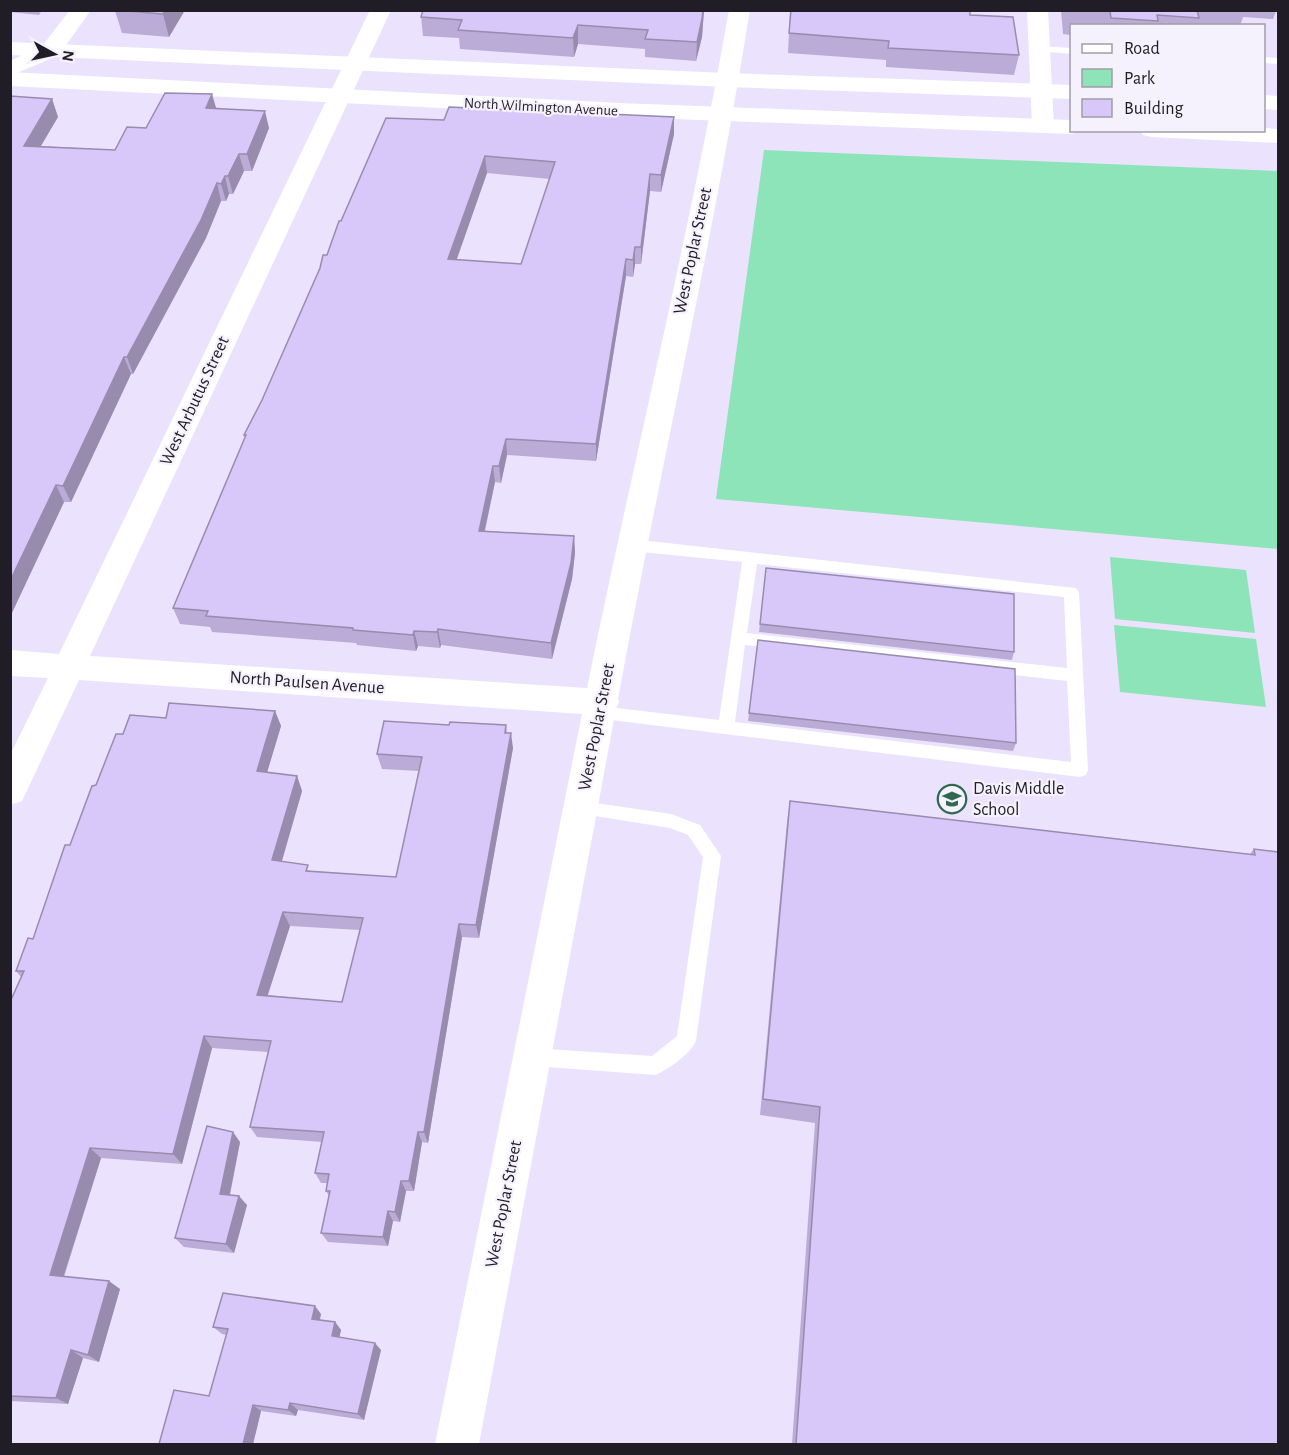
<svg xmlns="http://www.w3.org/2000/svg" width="1289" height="1455" font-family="'Alegreya Sans',sans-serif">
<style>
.green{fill:#8ee4b9}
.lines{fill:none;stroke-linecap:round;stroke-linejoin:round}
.lane{fill:#fff;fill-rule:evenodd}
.street{fill:#fff;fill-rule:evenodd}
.secondary{fill:#fff;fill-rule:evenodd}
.wall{fill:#baacd6;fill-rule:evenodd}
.shaded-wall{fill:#978cae}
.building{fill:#d8c8f9;stroke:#978cae;stroke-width:1.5;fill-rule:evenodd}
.labels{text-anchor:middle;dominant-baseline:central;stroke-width:4.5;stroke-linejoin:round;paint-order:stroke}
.far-street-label{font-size:15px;fill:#211d27;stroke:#f6f2fd}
.street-label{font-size:18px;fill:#211d27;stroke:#f6f2fd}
.poi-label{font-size:18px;fill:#211d27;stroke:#f6f2fd;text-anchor:start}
</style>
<rect width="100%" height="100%" fill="#ebe2fd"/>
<path class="green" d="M764 150 1278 171V549L716 499Z
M1110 557 1246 570 1255 633 1115 619Z
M1114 625 1256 639 1266 707 1120 692Z"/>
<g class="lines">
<path class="lane" d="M1039 46 1072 48V54L1035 51V47Z
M1264 57 1278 58V64L1264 63Z
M631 539 1076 588 1079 592 1088 770 1086 775 1080 777 594 718 592 713 594 708 600 706 719 720 742 562 631 551 626 549 624 545 626 541ZM757 564 1064 597 1067 668 747 633ZM745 645 1067 681 1071 762 735 722Z
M582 801 671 814 700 825 721 856 696 1041C690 1054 668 1070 655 1075L533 1066 526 1064 523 1057 526 1050 533 1048 652 1056 677 1036 703 857 688 835 670 828 576 813 573 808 576 803Z"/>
<path class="street" d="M70 10H91L59 55 10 76V61L43 45Z
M370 10H391L90 656 587 688C633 462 689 238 729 10H750C713 241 660 469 618 699L619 702 616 709 479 1444H435L582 714 79 680 22 801 10 805V755L48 678 10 676V650L59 654Z
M1027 10H1048L1054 126 1051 131 1043 133 1035 131 1032 126Z"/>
<path class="secondary" d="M10 42 727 73 1072 85V99L727 87 10 55Z
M10 72 620 103 1072 120V130H1081L1072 134 620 117 10 86Z
M1264 95 1278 96V110L1264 109Z
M1264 128 1278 129V143L1151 137 1143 135 1140 130H1264Z"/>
</g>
<path class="wall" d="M10 10H42L39 15 10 12Z
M185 10 169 37 122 33 115 11Z
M423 10H704L702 37 696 61 645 57V49L578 44 574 57 460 49 459 38 423 36 421 17Z
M790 10H970V15L1019 55 1014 75 886 67V60L788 53Z
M1061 10H1278L1276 11 1273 19 1243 17 1240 26H1071V35L1063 34Z
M10 96 52 99 58 117 40 146 115 150 146 128 216 109 269 128 252 171H244L233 194H229L226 201H221L206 238 133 374H131L71 502H64L10 617Z
M386 118 674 134 661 192 650 191 641 264H635L633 277 626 276 596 461 507 455 501 483 495 482 485 531 574 536 575 553 572 579 552 659 441 645 440 648 418 646 416 651 357 645 356 643 212 632 210 627 180 624 173 608 245 438 244 435 262 400 327 255 341 221ZM487 173 550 179 521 264 456 260Z
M766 568 1014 652 1012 660 759 632Z
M275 711 281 726 267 772 297 776 302 791 282 861 311 871 396 877 419 771 382 769 377 754 449 725H506L507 733 513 748 479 938 462 937 428 1143 422 1142 414 1191H406L400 1222 393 1221 388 1246 328 1242 321 1233 329 1196 326 1191 327 1183H321L315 1173 322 1142 257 1137 250 1127 268 1052 212 1048 182 1164 101 1158 64 1277 120 1289 99 1362 83 1358 68 1404 10 1401V1002L21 977 16 971 33 939 70 845 96 785 123 734 166 718ZM290 926 360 930 342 1002 267 995Z
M749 713 1016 743 1013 751 748 721Z
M790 801 1250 854 1254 849 1278 1444H792L815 1123 760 1115 787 822Z
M240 1142 230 1195 247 1205 234 1253 184 1247 175 1238Z
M321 1314 320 1320 335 1322 341 1330 339 1338 381 1350 364 1420 298 1410 296 1416 261 1411 253 1444H159L209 1396 227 1335 222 1334 213 1327Z"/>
<path class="shaded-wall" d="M165 10H185L169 37 163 14Z
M703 10H704L702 37 696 61 697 42Z
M578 25V44L574 57 573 38Z
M212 94 217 111 206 108Z
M52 99 58 117 31 163 24 146Z
M265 111 269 128 252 171 247 154Z
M674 117V134L661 192V175Z
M239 154 244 171 233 194 228 176Z
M485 156 487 173 451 276 448 259Z
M650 174V191L641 264V247Z
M225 176 229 194 226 201 221 184Z
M217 183 221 201 206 238 133 374 127 357Z
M635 247V264L633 277V260Z
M626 259V276L596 461V444Z
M124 357 131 374 71 502 63 486Z
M506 439 507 455 501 483 499 466Z
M493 466 495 482 481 547 479 531Z
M56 485 64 502 10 617V581Z
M574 536 575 553 572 579 552 659 551 643Z
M438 629 441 645 440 648 437 632Z
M414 631 418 646 416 651 413 635Z
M275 711 281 726 263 786 257 771Z
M511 733 513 748 479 938 476 925Z
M297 776 302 791 278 874 272 860Z
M283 912 290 926 264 1007 257 995Z
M459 924 462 937 428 1143 424 1132Z
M204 1036 212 1048 182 1164 173 1154Z
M233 1132 240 1142 228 1203 220 1194Z
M418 1132 422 1142 414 1191 409 1181Z
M90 1148 101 1158 61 1284 50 1275Z
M401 1181 406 1191 400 1222 395 1212Z
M239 1196 247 1205 234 1253 226 1244Z
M388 1211 393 1221 388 1246 383 1237Z
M109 1281 120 1289 99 1362 88 1355Z
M315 1306 321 1314 318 1326 312 1319Z
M335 1322 341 1330 338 1344 332 1336Z
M375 1343 381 1350 364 1420 358 1414Z
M71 1350 83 1358 68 1404 56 1398Z
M290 1403 298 1410 296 1416 288 1410Z
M253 1405 261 1411 253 1444H243Z"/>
<path class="building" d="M115 10H165L163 14Z
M423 10H703L702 19 697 42 645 39 648 30 578 25 573 38 458 30 462 20 421 17Z
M791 10H970V15L1013 17 1019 55 888 48 889 41 789 33Z
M1096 10H1197L1199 18 1157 15 1158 21 1111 18 1110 11Z
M165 93 212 94 206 108 265 111 247 154H239L228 176H225L221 184 217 183 201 220 127 357H124L63 486 56 485 10 581V96L52 99 24 146 115 150 127 127 146 128Z
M449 107 674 117 661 175 650 174 641 247H635L633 260 626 259 596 444 506 439 499 466H493L479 531 574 536 571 563 551 643 438 629 437 632 414 631 413 635 353 630V628L206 616 208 611 173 608 246 435H244L262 400 320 268 323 255H327L339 221H341L386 118 444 120ZM485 156 555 162 521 264 448 259Z
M766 568 1014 594V652L760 624Z
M758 640 1015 669 1016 743 749 713Z
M169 703 275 711 257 771 297 776 272 860 308 865 306 871 396 877 422 757 377 754 384 721 449 725 450 722 506 725 505 733H511L476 925 459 924 424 1132H418L409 1181H401L395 1212 388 1211 383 1237 321 1233 330 1191H326L329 1174 315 1173 324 1132 250 1127 271 1041 204 1036 173 1154 90 1148 50 1275 109 1281 88 1355 71 1350 56 1398 10 1396V1002L24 971H16L28 938 33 939 65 845H70L92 786 96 785 116 734H123L130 715 166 718ZM283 912 363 918 342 1002 257 995Z
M790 801 1255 855 1254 849 1278 852V1444H796L820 1107 763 1099Z
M207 1126 233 1132 220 1194 239 1196 226 1244 175 1238Z
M223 1293 315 1306 312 1319 335 1322 332 1336 375 1343 358 1414 290 1403 288 1410 253 1405 243 1444H159L174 1390 209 1396 228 1329 213 1327Z"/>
<defs>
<g id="school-ring" transform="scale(1.5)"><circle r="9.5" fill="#f6f2fd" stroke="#2f6952" stroke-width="1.5"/><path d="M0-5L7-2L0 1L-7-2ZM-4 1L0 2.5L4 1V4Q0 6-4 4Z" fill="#2f6952"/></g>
</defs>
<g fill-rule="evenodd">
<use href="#school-ring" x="952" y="799"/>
</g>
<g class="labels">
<g class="far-street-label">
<text transform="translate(541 107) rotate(3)">North Wilmington Avenue</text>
</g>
<g class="street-label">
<text transform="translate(693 251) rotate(-78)">West Poplar Street</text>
<text transform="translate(195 401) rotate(-65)">West Arbutus Street</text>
<text transform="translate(307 683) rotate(4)">North Paulsen Avenue</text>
<text transform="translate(597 727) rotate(-79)">West Poplar Street</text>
<text transform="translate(504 1204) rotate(-79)">West Poplar Street</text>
</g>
<g class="poi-label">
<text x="973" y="789">Davis Middle<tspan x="973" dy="21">School</tspan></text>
</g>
</g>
<rect width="1289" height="1455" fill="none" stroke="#211d27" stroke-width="24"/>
<rect x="1070" y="24" width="195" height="108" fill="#f6f2fd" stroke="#a19da7" stroke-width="1.5"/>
<rect x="1082" y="44" width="30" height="9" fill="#ffffff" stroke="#a19da7" stroke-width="1.5"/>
<text x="1124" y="54" font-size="18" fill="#211d27">Road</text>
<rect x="1082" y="69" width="30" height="18" fill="#8ee4b9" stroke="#a19da7" stroke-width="1.5"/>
<text x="1124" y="84" font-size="18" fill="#211d27">Park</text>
<rect x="1082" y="99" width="30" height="18" fill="#d8c8f9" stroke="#a19da7" stroke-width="1.5"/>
<text x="1124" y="114" font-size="18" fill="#211d27">Building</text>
<g transform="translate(54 54) rotate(98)" stroke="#f6f2fd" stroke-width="4.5" paint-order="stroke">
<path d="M0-4.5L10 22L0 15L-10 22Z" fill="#211d27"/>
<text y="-9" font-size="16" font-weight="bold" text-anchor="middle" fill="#211d27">N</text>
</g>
</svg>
